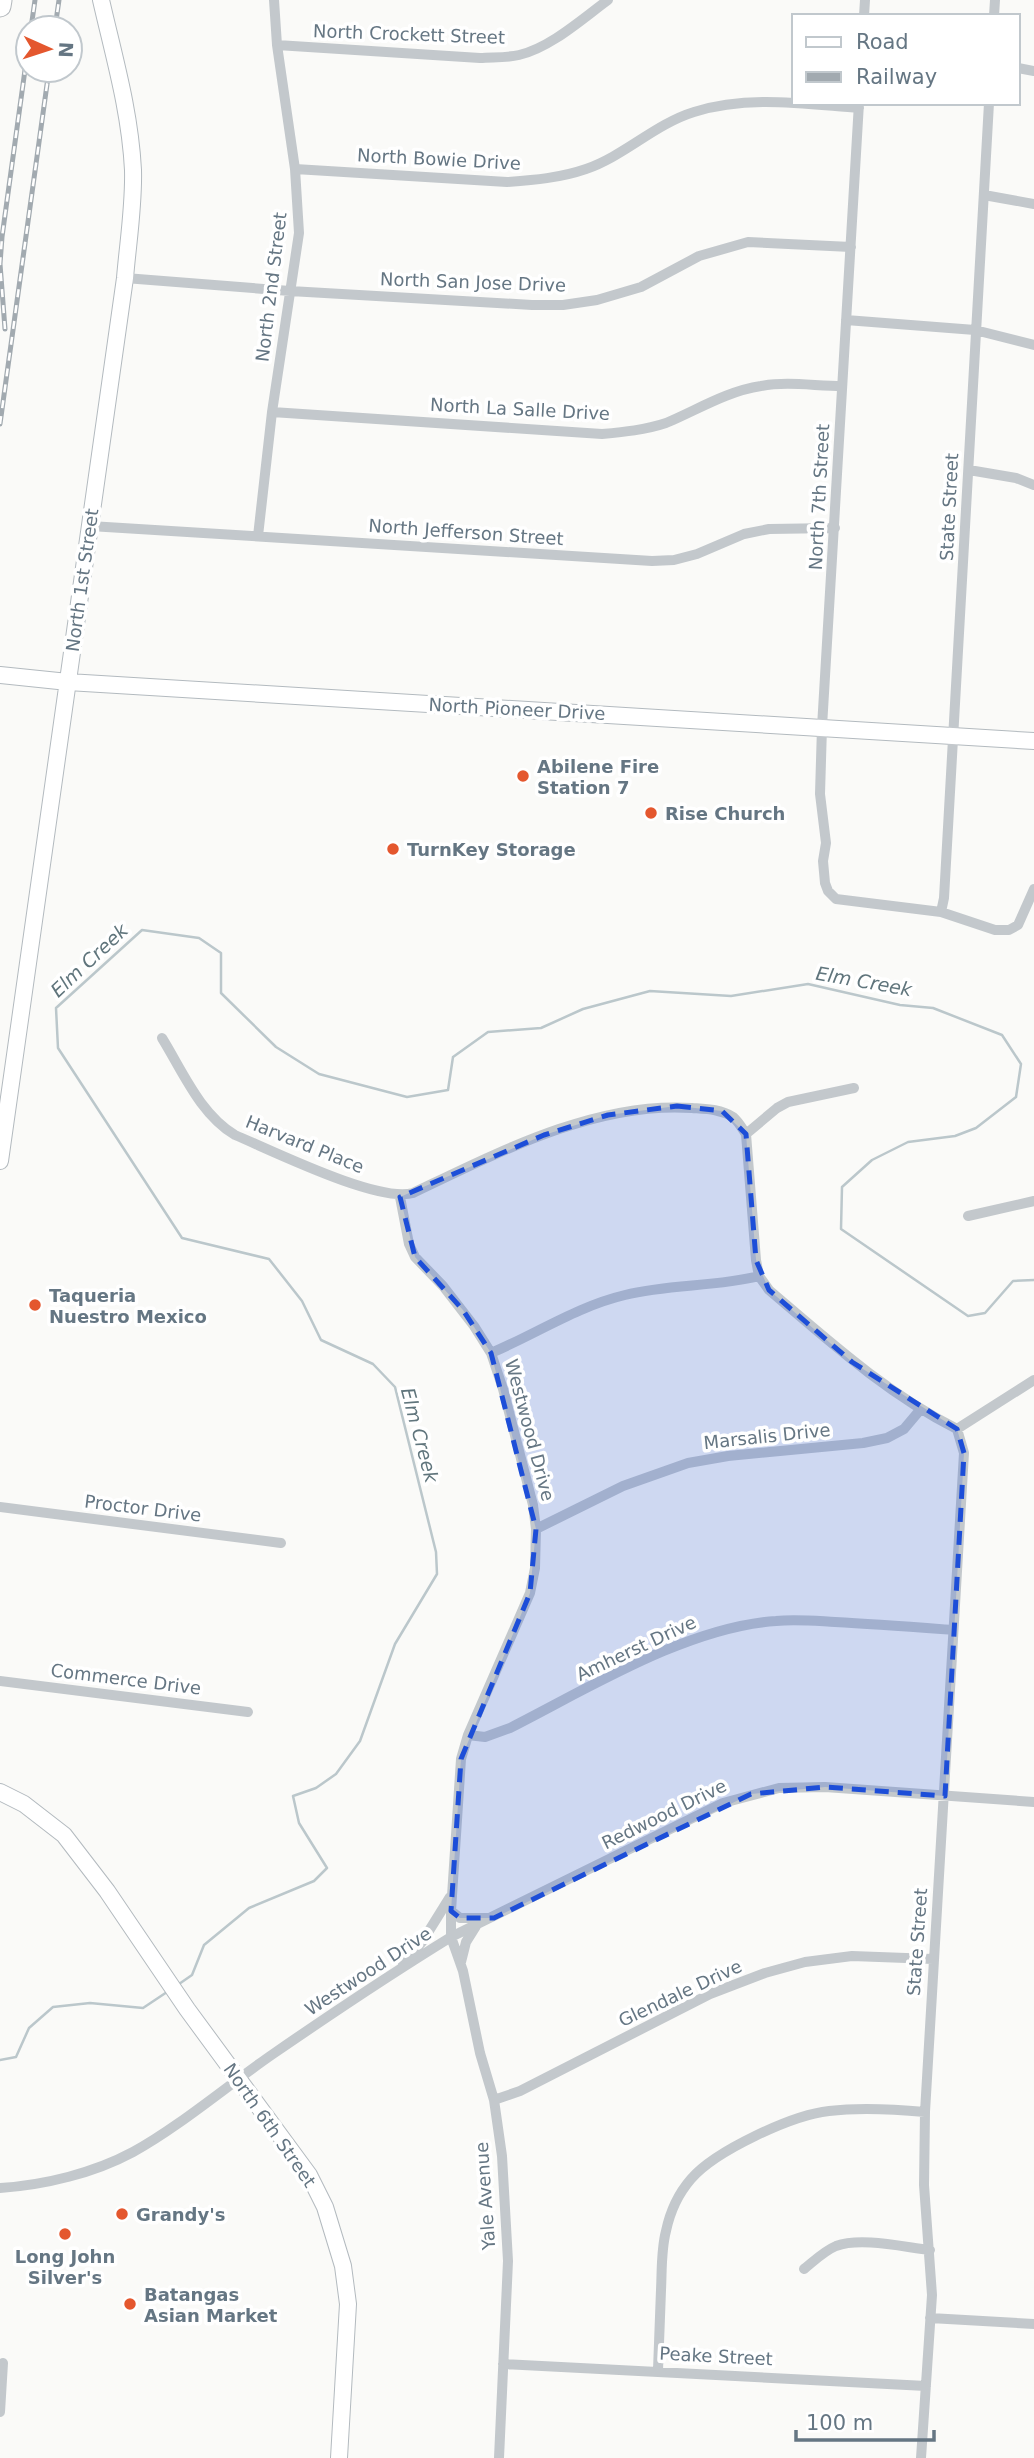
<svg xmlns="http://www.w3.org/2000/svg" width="1034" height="2458" font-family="'DejaVu Sans',sans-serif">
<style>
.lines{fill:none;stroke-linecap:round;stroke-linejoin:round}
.stream{stroke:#bbc7cb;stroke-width:2.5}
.secondary-casing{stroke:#b3babf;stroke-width:18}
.highway-casing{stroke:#b4b9bd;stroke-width:23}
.street{stroke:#c3c8cc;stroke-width:10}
.secondary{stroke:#fff;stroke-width:16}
.highway{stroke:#fff;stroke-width:21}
.rail-casing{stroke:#a2aab0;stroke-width:5}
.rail{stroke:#fff;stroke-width:2.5;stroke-dasharray:8;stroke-linecap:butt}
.marked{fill:#1d4ed8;fill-opacity:0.2;stroke:#1d4ed8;stroke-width:5;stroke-dasharray:14 9;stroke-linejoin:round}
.poi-dot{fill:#e4572e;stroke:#fff;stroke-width:2.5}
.labels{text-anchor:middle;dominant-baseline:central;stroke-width:7;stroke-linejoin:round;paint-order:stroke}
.street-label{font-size:18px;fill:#657683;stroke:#fff}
.poi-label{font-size:18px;font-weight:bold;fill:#657683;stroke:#fff;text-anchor:start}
.water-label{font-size:19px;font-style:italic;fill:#60757c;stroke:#fff}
</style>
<rect width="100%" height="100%" fill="#fafaf8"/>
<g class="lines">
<path class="stream" d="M179 1984 192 1975 204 1945 249 1908 314 1881 327 1868 299 1823 293 1796 316 1788 336 1774 360 1741 395 1644 437 1574 436 1552 395 1387 373 1364 321 1340 302 1301 269 1259 182 1238 58 1048 56 1008 142 930 199 938 221 953V993L276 1047 319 1074 407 1097 448 1090 453 1057 488 1032 541 1028 583 1009 650 991 731 996 808 984 900 1005 933 1008 1002 1035 1021 1064 1016 1097 976 1128 955 1136 908 1142 872 1160 842 1187 841 1229 968 1316 985 1313 1013 1281 1034 1280
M0 2060 16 2057 29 2028 53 2007 90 2003 143 2008 167 1992"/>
<g class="secondary-casing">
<path id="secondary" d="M0 675 68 682 1034 741
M0 1161 125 278C128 242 134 206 133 170 130 111 114 57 101 0
M0 1792 24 1804 64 1835 107 1891 187 2009 309 2175 325 2207 343 2266 348 2304 339 2458"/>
</g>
<g class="highway-casing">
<path id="highway" d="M0 6 1 0"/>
</g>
<path class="street" d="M864 16 865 0
M994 16 995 0
M277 45 480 58C493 57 506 58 519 55 550 48 582 19 608 0
M1018 68 1034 71
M859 103 822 727 820 794 826 843 823 861 825 883 828 891 836 899 941 912 995 930H1009L1018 925 1034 889
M295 169 507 182C534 180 560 178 586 169 624 156 655 124 694 112 748 95 804 104 859 108
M984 195 1034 204
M125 278 290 291 532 305H563L597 300 641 287 699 256 748 242 851 247
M846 320 975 330 1034 345
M272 412 602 434C624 432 645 430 666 423 697 410 727 391 761 386 787 381 815 386 842 386
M969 470 1016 478 1034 485
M90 526 652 561 674 560 697 554 744 534 769 529 835 528
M258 536 272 412 299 233 295 169 277 45 274 0
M941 912 944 898 989 103
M162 1038C183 1072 200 1114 235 1135 273 1151 378 1203 413 1193 497 1153 596 1101 692 1108 706 1109 720 1109 733 1117 738 1121 742 1128 746 1134L756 1260 759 1276 769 1290C829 1341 886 1393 957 1429L1034 1380
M746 1134 777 1108 788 1102 854 1088
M968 1216 1034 1201
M491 1353C536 1334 578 1306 625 1295 669 1284 716 1287 759 1276
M0 1507 281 1543
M536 1529 623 1486 688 1463 728 1456 863 1443 887 1438 904 1429 920 1410
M0 1681 248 1712
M468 1735 485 1737 510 1728C589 1688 687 1627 776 1621 796 1619 816 1621 835 1622 874 1624 913 1627 953 1630
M451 1911 460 1918H488
M461 1962 466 1942 476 1926
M403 1964 422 1942 450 1897
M494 2100 520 2091 710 1994 765 1973 805 1962 852 1956 933 1959
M0 2188C45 2185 94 2173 133 2152 180 2126 228 2085 273 2054 331 2014 391 1974 451 1937V1911L461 1759 468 1735 530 1593 535 1568 536 1529 533 1505 503 1389 491 1353 474 1326 443 1286 415 1257 409 1244 400 1197
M804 2269C814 2261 824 2251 836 2246 861 2237 903 2247 930 2250
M930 2318 1034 2324
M503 2364 926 2386
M658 2370C659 2343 660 2317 661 2290 662 2270 661 2250 666 2231 670 2212 678 2194 691 2179 715 2151 792 2115 829 2111 861 2107 893 2109 925 2112
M0 2412 3 2363
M499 2458 508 2261 502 2156 494 2100 480 2053 463 1971 451 1937 723 1803 779 1788 825 1787 1034 1802
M921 2458 932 2295 924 2185 925 2112 964 1453 957 1429"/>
<use href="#secondary" class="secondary"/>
<use href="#highway" class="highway"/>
<g class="rail-casing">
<path id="rail" d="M31 28 35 0
M55 28 59 0
M5 329 0 264 2 237 28 48
M0 424 49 70"/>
</g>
<use href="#rail" class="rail"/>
</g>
<path class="marked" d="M677 1106 722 1111 746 1134 756 1260 769 1290 852 1362 957 1429 964 1453 945 1796 825 1787 751 1794 494 1918H460L451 1911 461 1759 530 1593 536 1529 491 1353 463 1310 415 1257 400 1197 544 1135 608 1115Z"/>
<g class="poi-dot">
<circle cx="523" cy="776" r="7"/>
<circle cx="651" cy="813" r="7"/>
<circle cx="393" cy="849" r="7"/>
<circle cx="35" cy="1305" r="7"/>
<circle cx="122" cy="2214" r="7"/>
<circle cx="65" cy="2234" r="7"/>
<circle cx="130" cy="2304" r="7"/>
</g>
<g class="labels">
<g class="street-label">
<text transform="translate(409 34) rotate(2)">North Crockett Street</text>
<text transform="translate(439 159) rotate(3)">North Bowie Drive</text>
<text transform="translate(473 282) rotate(2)">North San Jose Drive</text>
<text transform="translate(271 287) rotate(-83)">North 2nd Street</text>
<text transform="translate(520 409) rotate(3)">North La Salle Drive</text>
<text transform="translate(819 497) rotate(-87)">North 7th Street</text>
<text transform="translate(949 507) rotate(-87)">State Street</text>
<text transform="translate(466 532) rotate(4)">North Jefferson Street</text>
<text transform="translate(82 580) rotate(-82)">North 1st Street</text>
<text transform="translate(517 709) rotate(3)">North Pioneer Drive</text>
<text transform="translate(305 1144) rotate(22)">Harvard Place</text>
<text transform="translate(530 1430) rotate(75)">Westwood Drive</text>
<text transform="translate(767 1436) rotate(-6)">Marsalis Drive</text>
<text transform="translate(143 1508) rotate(7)">Proctor Drive</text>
<text transform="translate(636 1648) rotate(-25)">Amherst Drive</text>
<text transform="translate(126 1679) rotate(7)">Commerce Drive</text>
<text transform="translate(664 1814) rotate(-26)">Redwood Drive</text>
<text transform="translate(917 1942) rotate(-86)">State Street</text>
<text transform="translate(368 1971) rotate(-33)">Westwood Drive</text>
<text transform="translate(680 1993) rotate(-25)">Glendale Drive</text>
<text transform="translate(270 2125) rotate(55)">North 6th Street</text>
<text transform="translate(485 2196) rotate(-94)">Yale Avenue</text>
<text transform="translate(716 2356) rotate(3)">Peake Street</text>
</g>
<g class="poi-label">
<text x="537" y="766">Abilene Fire<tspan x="537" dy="21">Station 7</tspan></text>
<text x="665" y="813">Rise Church</text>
<text x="407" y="849">TurnKey Storage</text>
<text x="49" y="1295">Taqueria<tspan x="49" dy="21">Nuestro Mexico</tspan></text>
<text x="136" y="2214">Grandy's</text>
<text x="65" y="2256" text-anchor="middle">Long John<tspan x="65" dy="21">Silver's</tspan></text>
<text x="144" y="2294">Batangas<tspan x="144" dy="21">Asian Market</tspan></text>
</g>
<g class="water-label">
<text transform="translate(89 960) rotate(-43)">Elm Creek</text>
<text transform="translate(864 981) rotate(10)">Elm Creek</text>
<text transform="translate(420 1435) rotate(75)">Elm Creek</text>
</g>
</g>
<rect x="792" y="14" width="228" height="91" fill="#ffffff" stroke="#c1c8cd" stroke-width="2"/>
<rect x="806" y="37" width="35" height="10" fill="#ffffff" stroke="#c1c8cd" stroke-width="2"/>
<text x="856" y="49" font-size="21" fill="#657683">Road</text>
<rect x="806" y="72" width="35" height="10" fill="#a2aab0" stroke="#c1c8cd" stroke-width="2"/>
<text x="856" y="84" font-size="21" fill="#657683">Railway</text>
<g transform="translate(49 49) rotate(93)"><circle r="33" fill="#ffffff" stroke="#c1c8cd" stroke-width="2"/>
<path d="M0-5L12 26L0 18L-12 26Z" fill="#e4572e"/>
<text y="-10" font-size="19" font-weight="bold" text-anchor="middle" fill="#657683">N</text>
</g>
<path d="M796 2430v10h138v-10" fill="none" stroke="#657683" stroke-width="3.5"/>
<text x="806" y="2430" font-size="21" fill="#657683" stroke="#ffffff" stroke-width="5" paint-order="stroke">100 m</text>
</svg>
